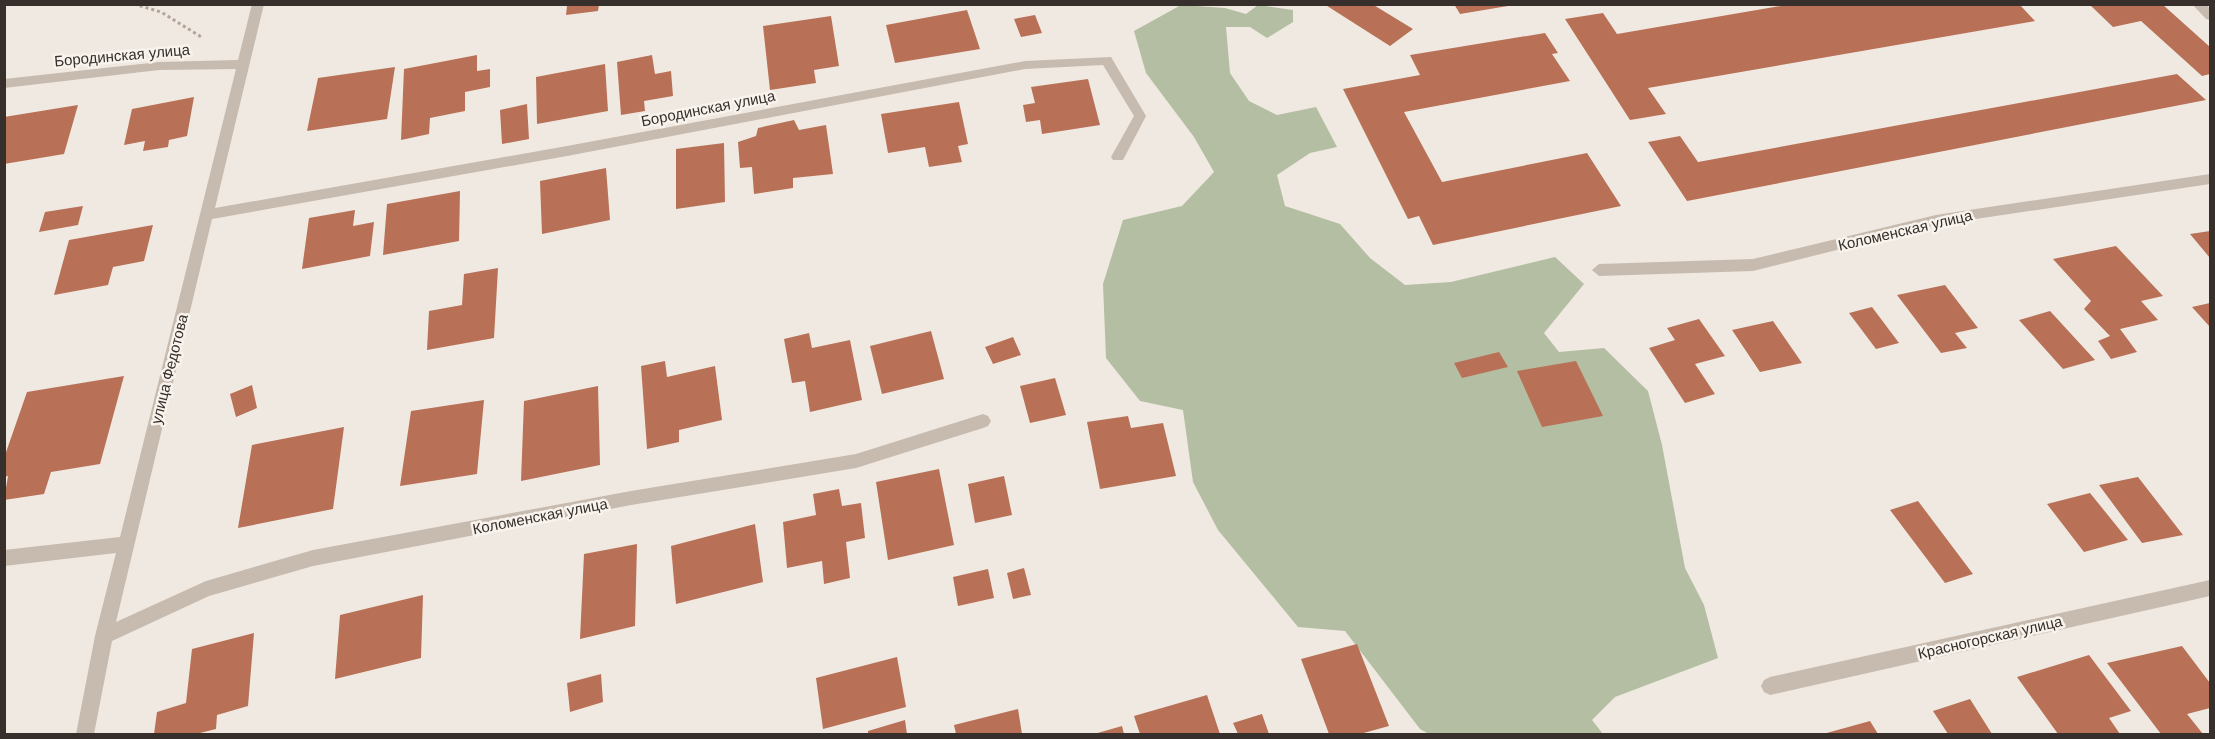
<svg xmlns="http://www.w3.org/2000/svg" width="2215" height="739" font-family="Helvetica,sans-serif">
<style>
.green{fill:#b4bea2}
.building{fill:#b87157}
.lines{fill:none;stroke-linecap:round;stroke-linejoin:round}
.path{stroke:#b3a498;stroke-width:3;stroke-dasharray:3 3;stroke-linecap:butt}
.minor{fill:#c7baae;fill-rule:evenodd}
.labels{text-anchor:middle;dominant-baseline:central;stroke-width:5;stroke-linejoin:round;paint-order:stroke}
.street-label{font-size:15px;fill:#372f2b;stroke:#f8f3ed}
</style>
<rect width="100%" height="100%" fill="#f0e9e1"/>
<path class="green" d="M1181 5 1225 8 1246 14 1258 5 1293 10V22L1267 38 1250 27H1226L1230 73 1249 101 1277 115 1316 107 1337 147 1310 153 1277 175 1285 206 1340 224 1370 258 1405 285 1451 282 1555 257 1584 284 1544 333 1559 352 1604 348 1648 391 1662 445 1685 568 1704 605 1718 658 1615 697 1592 720 1603 734H1429L1420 729 1345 631 1298 627 1218 530 1193 482 1183 410 1140 401 1106 358 1103 284 1123 220 1182 206 1214 172 1194 137 1146 73 1134 31Z"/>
<path class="building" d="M599 4 598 11 566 15 567 6Z
M1324 4H1372L1413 29 1390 46Z
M1454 4H1508V6L1460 14Z
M1792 4H2019L2035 21 1648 88 1666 114 1630 120 1565 19 1603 13 1617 34Z
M2089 4H2162L2210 47V74L2202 76 2141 21 2113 27Z
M967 10 980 49 895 63 886 25Z
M1035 15 1042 33 1021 37 1014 19Z
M831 16 839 66 814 70 816 83 770 90 763 26Z
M1545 33 1558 53 1552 54 1570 81 1404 112 1442 182 1587 153 1621 206 1433 245 1419 216 1408 219 1343 89 1420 75 1410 55Z
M477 55V71L490 69V87L465 92V111L430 118 429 134 401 140 404 69Z
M652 55 655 74 671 71 673 96 644 101 645 111 621 115 617 62Z
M605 64 608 111 537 124 536 77Z
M395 67 387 119 307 131 318 78Z
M2177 74 2206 100 1687 201 1648 142 1680 136 1698 162Z
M1088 79 1100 125 1042 134 1040 120 1026 122 1023 105 1035 103 1031 87Z
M194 97 187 136 169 140 168 147 143 151 145 141 124 145 132 109Z
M959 102 968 144 958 146 962 162 929 167 925 147 888 153 881 114Z
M527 104 529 139 502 144 500 110Z
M78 105 64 154 4 164V117Z
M794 120 799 130 826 125 833 174 793 178V188L754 194 752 167 740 168 738 142 756 136 758 128Z
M724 143 725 202 676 209V149Z
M606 168 610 220 542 234 540 181Z
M460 191 459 241 383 255 387 204Z
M83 206 78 225 39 232 45 212Z
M355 210 353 226 374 222 370 256 302 269 309 218Z
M153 225 144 261 113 267 108 285 54 295 69 240Z
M2210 231V258L2190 234Z
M2116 246 2163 296 2141 301 2158 320 2120 329 2137 352 2111 359 2098 341 2110 336 2084 309 2091 301 2053 259Z
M498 268 494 338 427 350 429 311 462 305 464 274Z
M1945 285 1978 328 1955 333 1967 348 1941 353 1897 295Z
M2210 303V327L2192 307Z
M1872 307 1899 343 1876 349 1849 313Z
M2050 311 2095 360 2063 369 2019 320Z
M1699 319 1725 356 1695 364 1715 394 1685 403 1649 348 1675 340 1667 328Z
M1773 321 1802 363 1760 372 1732 330Z
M931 331 944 379 882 394 870 346Z
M809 333 812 348 850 340 862 400 810 412 805 381 792 383 784 339Z
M1013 337 1021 355 993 364 985 347Z
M1499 352 1508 367 1462 378 1454 363Z
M665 361 667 377 715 366 722 420 679 430V442L647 449 641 366Z
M1576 361 1603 416 1542 427 1517 371Z
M124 376 100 464 51 472 44 494 4 500 8 476 4 477V458L27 392Z
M1055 378 1066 415 1030 423 1020 386Z
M252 385 257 408 236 417 230 394Z
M598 386 600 465 521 481 524 401Z
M484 400 477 474 400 486 411 411Z
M1128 416 1131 428 1163 423 1176 476 1100 489 1087 422Z
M344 427 333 509 238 528 252 445Z
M939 469 954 545 888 560 876 482Z
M1004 476 1012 515 975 523 968 484Z
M2138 477 2183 535 2142 543 2099 485Z
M839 489 842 506 861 503 865 538 846 542 850 578 824 584 822 561 787 568 783 522 816 515 813 494Z
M2090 493 2128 540 2084 552 2047 504Z
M1918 501 1973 574 1945 583 1890 510Z
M755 524 763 582 676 604 671 546Z
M637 544 635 626 580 639 584 554Z
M1024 568 1031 595 1013 599 1007 573Z
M988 569 994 598 958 606 953 577Z
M423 595 421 658 335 679 340 615Z
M254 633 248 706 217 715 216 729 196 734H154L157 712 186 703 192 649Z
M1357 644 1389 726 1360 734H1329L1301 659Z
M2182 646 2210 683V708L2187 714 2203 734H2161L2107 663Z
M2089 655 2131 711 2109 718 2120 734H2058L2017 677Z
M897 657 906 707 823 729 816 678Z
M601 674 603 702 570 712 567 683Z
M1207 695 1220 734H1140L1134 716Z
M1970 699 1992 734H1948L1933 711Z
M1018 709 1022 734H956L954 725Z
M1262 714 1269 734H1238L1233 723Z
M905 720 907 734H868V731Z
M1870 721 1878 734H1823Z
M1122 726 1124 734H1094Z"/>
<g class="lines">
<path class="path" d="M134 4 161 12 203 38"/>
<path class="minor" d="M252 4H264L215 208 567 146 1025 61 1111 57 1146 116 1123 160H1113L1111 157 1134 116 1103 65 1025 69 567 156 212 219 116 622 206 581 313 550 631 491 856 454 983 414 988 416 991 421 988 426 983 428 856 468 631 505 313 566 209 596 112 641 94 734H76L95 636 116 553 4 566V550L120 537 236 69 159 70 4 88V79L159 62 238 60Z
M2192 4H2206L2210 9V20L2206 19Z
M2210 174V184L1936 225 1753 271 1599 276 1592 270 1599 264 1753 259 1936 215Z
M2210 580V596L1770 695 1764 692 1761 686 1764 680 1770 677Z"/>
</g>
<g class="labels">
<g class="street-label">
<text transform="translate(122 55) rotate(-5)">Бородинская улица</text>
<text transform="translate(708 108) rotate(-11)">Бородинская улица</text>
<text transform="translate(1905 230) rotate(-13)">Коломенская улица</text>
<text transform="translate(169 369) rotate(-76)">улица Федотова</text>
<text transform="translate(540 516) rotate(-11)">Коломенская улица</text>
<text transform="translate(1990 637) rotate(-13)">Красногорская улица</text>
</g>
</g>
<rect width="2215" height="739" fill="none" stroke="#372f2b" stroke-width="12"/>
</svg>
